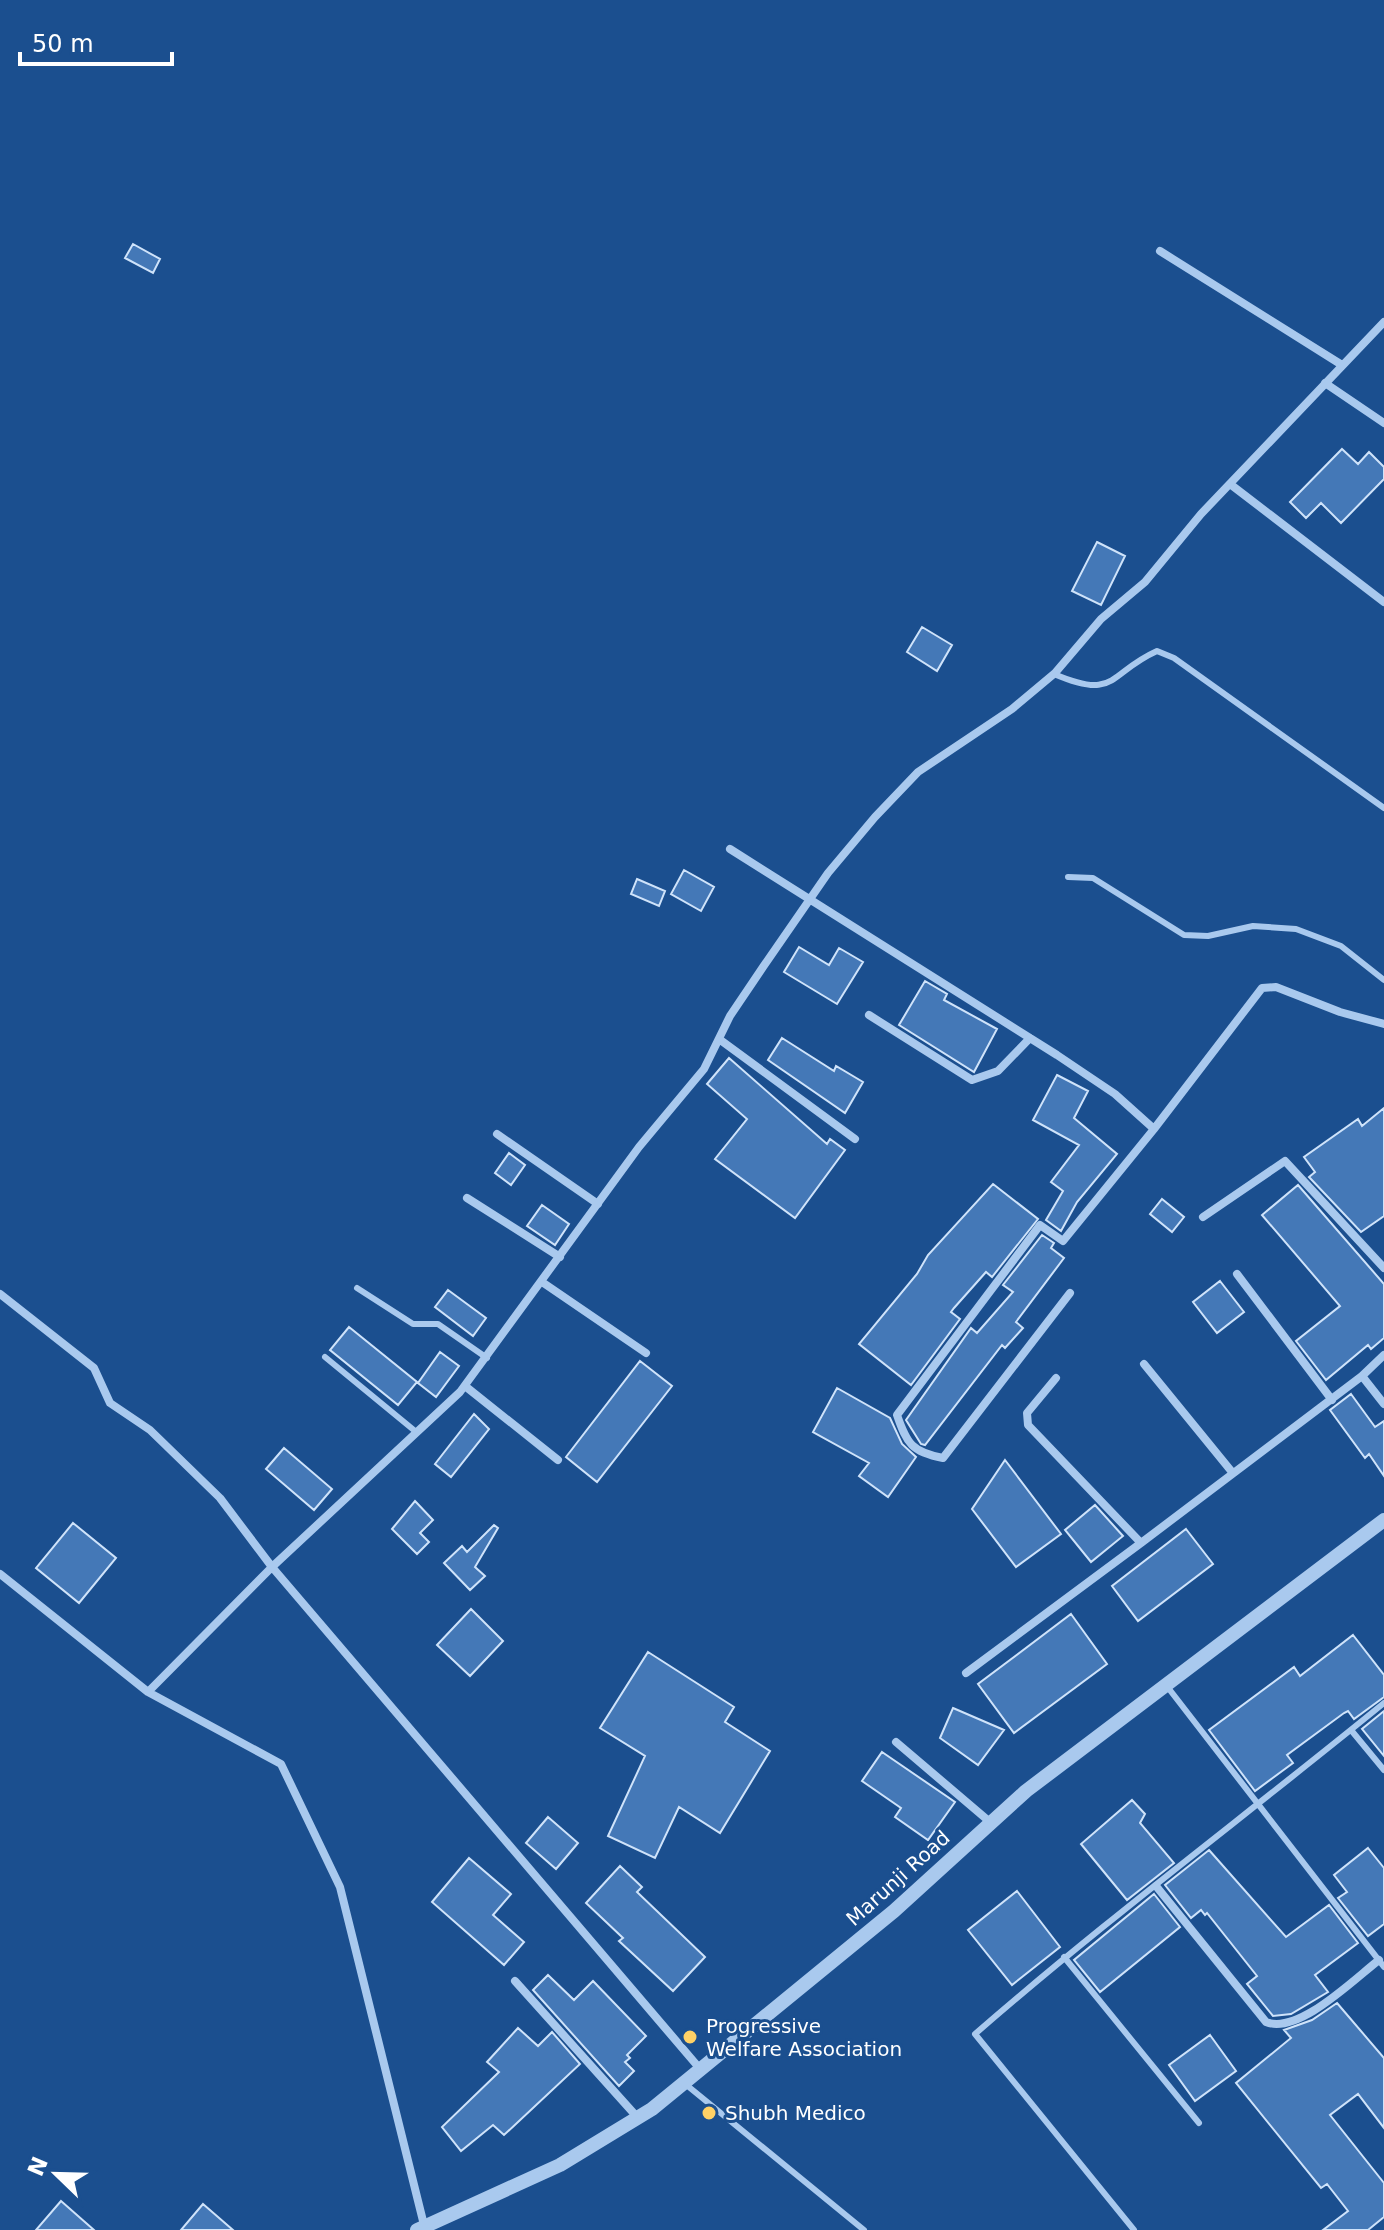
<svg xmlns="http://www.w3.org/2000/svg" width="1384" height="2230" font-family="'DejaVu Sans',sans-serif">
<style>
.building{fill:#4478b7;stroke:#cfe3fa;stroke-width:2}
.lines{fill:none;stroke-linecap:round;stroke-linejoin:round}
.service{stroke:#a9c9ee;stroke-width:6}
.minor{stroke:#a9c9ee;stroke-width:8}
.tertiary{stroke:#a9c9ee;stroke-width:14}
.poi-dot{fill:#ffd166;stroke:#1b4f8f;stroke-width:3}
.labels{text-anchor:middle;dominant-baseline:central;stroke-width:6;stroke-linejoin:round;paint-order:stroke}
.street-label{font-size:20px;fill:#fff;stroke:#1b4f8f}
.poi-label{font-size:20px;fill:#fff;stroke:#1b4f8f;text-anchor:start}
</style>
<rect width="100%" height="100%" fill="#1b4f8f"/>
<path class="building" d="M133 244 160 259 153 273 125 258Z
M1342 449 1358 464 1369 452 1384 467V479L1341 523 1321 503 1306 518 1290 502Z
M1097 542 1125 556 1101 605 1072 591Z
M922 627 952 645 937 671 907 652Z
M684 870 714 887 701 911 671 894Z
M637 879 665 891 659 906 631 894Z
M799 947 829 965 839 948 863 962 837 1004 784 972Z
M925 981 947 994 944 1000 997 1029 974 1072 899 1025Z
M782 1038 834 1071 836 1066 863 1082 845 1113 768 1060Z
M729 1058 827 1144 830 1139 845 1150 795 1218 715 1159 747 1119 707 1084Z
M1057 1075 1088 1091 1074 1118 1117 1154 1077 1202 1061 1231 1046 1220 1063 1191 1051 1182 1079 1145 1033 1120Z
M1384 1108V1216L1361 1232 1309 1177 1315 1172 1304 1157 1358 1119 1362 1126Z
M509 1153 525 1165 511 1185 495 1173Z
M993 1184 1038 1219 992 1277 986 1272 954 1308 951 1312 960 1319 911 1385 859 1344 917 1274 928 1255Z
M1298 1185 1384 1284V1338L1371 1349 1368 1345 1326 1380 1296 1341 1340 1306 1262 1215Z
M1162 1199 1184 1217 1172 1232 1150 1214Z
M542 1205 569 1224 555 1245 527 1226Z
M1042 1235 1054 1243 1051 1248 1064 1258 1016 1322 1023 1328 1005 1348 1002 1345 925 1445 921 1444 906 1420 971 1328 977 1333 1013 1292 1003 1285Z
M1220 1281 1244 1312 1217 1333 1193 1302Z
M448 1290 486 1318 473 1336 435 1307Z
M349 1327 417 1382 398 1405 330 1350Z
M440 1352 459 1366 436 1397 418 1383Z
M640 1361 672 1386 597 1482 566 1457Z
M837 1388 890 1418 902 1444 916 1457 888 1497 859 1476 869 1463 813 1432Z
M1351 1394 1375 1427 1384 1421V1476L1369 1454 1365 1458 1330 1410Z
M474 1414 489 1429 451 1477 435 1464Z
M284 1448 332 1489 314 1510 266 1469Z
M1005 1460 1061 1534 1016 1567 972 1509Z
M415 1501 433 1520 420 1533 429 1542 417 1554 392 1529Z
M1095 1505 1123 1536 1091 1562 1065 1530Z
M73 1523 116 1558 79 1603 36 1568Z
M494 1525 498 1528 475 1567 485 1576 470 1590 444 1563 462 1546 467 1552Z
M1186 1529 1213 1564 1138 1621 1112 1586Z
M471 1609 503 1641 470 1676 437 1645Z
M1071 1614 1107 1664 1014 1733 978 1684Z
M1353 1635 1384 1675V1697L1354 1719 1348 1711 1344 1713 1287 1755 1293 1763 1255 1791 1209 1730 1294 1667 1300 1676Z
M648 1652 734 1707 725 1722 770 1751 720 1833 679 1807 655 1858 608 1836 645 1756 600 1728Z
M953 1708 1004 1730 978 1765 940 1738Z
M1384 1711V1756L1362 1729Z
M882 1752 955 1802 928 1840 895 1817 901 1808 862 1781Z
M1132 1800 1145 1814 1140 1823 1174 1863 1127 1900 1081 1844Z
M548 1817 578 1843 556 1869 526 1843Z
M1368 1848 1384 1868V1924L1368 1936 1338 1898 1347 1892 1334 1875Z
M1209 1850 1286 1937 1329 1905 1358 1943 1315 1975 1328 1992 1291 2014 1273 2016 1247 1984 1257 1976 1207 1913 1205 1915 1201 1910 1191 1918 1165 1885Z
M469 1858 511 1894 493 1915 524 1942 504 1965 432 1902Z
M620 1866 642 1887 637 1892 705 1957 673 1991 619 1941 623 1938 586 1903Z
M1017 1891 1060 1947 1012 1985 968 1930Z
M1154 1894 1180 1927 1100 1992 1074 1960Z
M548 1975 574 2000 593 1981 646 2036 627 2055 630 2058 625 2062 634 2071 619 2086 533 1990Z
M1337 2003 1384 2058V2128L1358 2094 1330 2115 1384 2183V2217L1368 2230H1323L1348 2211 1327 2184 1321 2188 1236 2083 1291 2038 1284 2030 1312 2020Z
M518 2028 538 2046 552 2032 580 2064 504 2135 493 2125 461 2151 442 2127 499 2072 487 2062Z
M1210 2035 1236 2071 1195 2101 1169 2065Z
M61 2201 94 2230H36Z
M203 2204 233 2230H181Z"/>
<g class="lines">
<path class="service" d="M1054 674C1117 701 1108 673 1157 651L1174 658 1384 808
M1068 877 1093 878 1184 935 1208 936 1253 926 1296 929 1341 946 1384 980
M357 1288 413 1324H438L487 1358
M325 1357 415 1431
M1166 1685 1384 1967
M1351 1730 1384 1770
M1064 1957 1199 2123
M684 2083 864 2230
M1134 2230 975 2034C1107 1919 1248 1814 1384 1703"/>
<path class="minor" d="M1160 251 1342 365
M1325 383 1384 423
M1230 484 1384 602
M730 849 1057 1055 1115 1094 1154 1129 1262 988 1276 987 1340 1012 1384 1024
M869 1015 972 1080 998 1071 1030 1038
M719 1039 855 1139
M497 1134 598 1204
M467 1198 560 1257
M1203 1217 1285 1161 1384 1268
M1237 1274 1332 1400
M542 1282 646 1353
M1070 1293 943 1458C912 1452 907 1444 897 1415L1040 1225 1063 1241 1154 1129
M0 1294 94 1368 110 1403 150 1430 220 1498 272 1567 701 2070
M1384 1355 1362 1376 1384 1404
M1144 1364 1232 1472
M1056 1378 1027 1413 1028 1425 1141 1543 1362 1376
M465 1386 558 1460
M0 1574 148 1692 281 1764 340 1887 425 2229
M966 1673 1141 1543
M148 1692 272 1567 460 1392 639 1147 704 1069 730 1016 763 967 828 873 875 817 918 772 1012 709 1055 673 1101 619 1145 582 1201 514 1384 322
M896 1742 990 1822
M1156 1886 1266 2022C1298 2035 1353 1980 1379 1960
M515 1981 638 2118"/>
<path class="tertiary" d="M417 2230 560 2165 652 2109 894 1911 1026 1791 1384 1520"/>
</g>
<g class="poi-dot">
<circle cx="690" cy="2037" r="8"/>
<circle cx="709" cy="2113" r="8"/>
</g>
<g class="labels">
<g class="street-label">
<text transform="translate(898 1878) rotate(-42)">Marunji Road</text>
</g>
<g class="poi-label">
<text x="706" y="2026">Progressive<tspan x="706" dy="23">Welfare Association</tspan></text>
<text x="725" y="2113">Shubh Medico</text>
</g>
</g>
<g transform="translate(56 2174) rotate(293)" stroke="#1b4f8f" stroke-width="6" paint-order="stroke">
<path d="M0-6L14 30L0 20L-14 30Z" fill="#ffffff"/>
<text y="-12" font-size="22" font-weight="bold" text-anchor="middle" fill="#ffffff">N</text>
</g>
<path d="M20 52v12h152v-12" fill="none" stroke="#ffffff" stroke-width="4"/>
<text x="32" y="52" font-size="24" fill="#ffffff" stroke="#1b4f8f" stroke-width="6" paint-order="stroke">50 m</text>
</svg>
